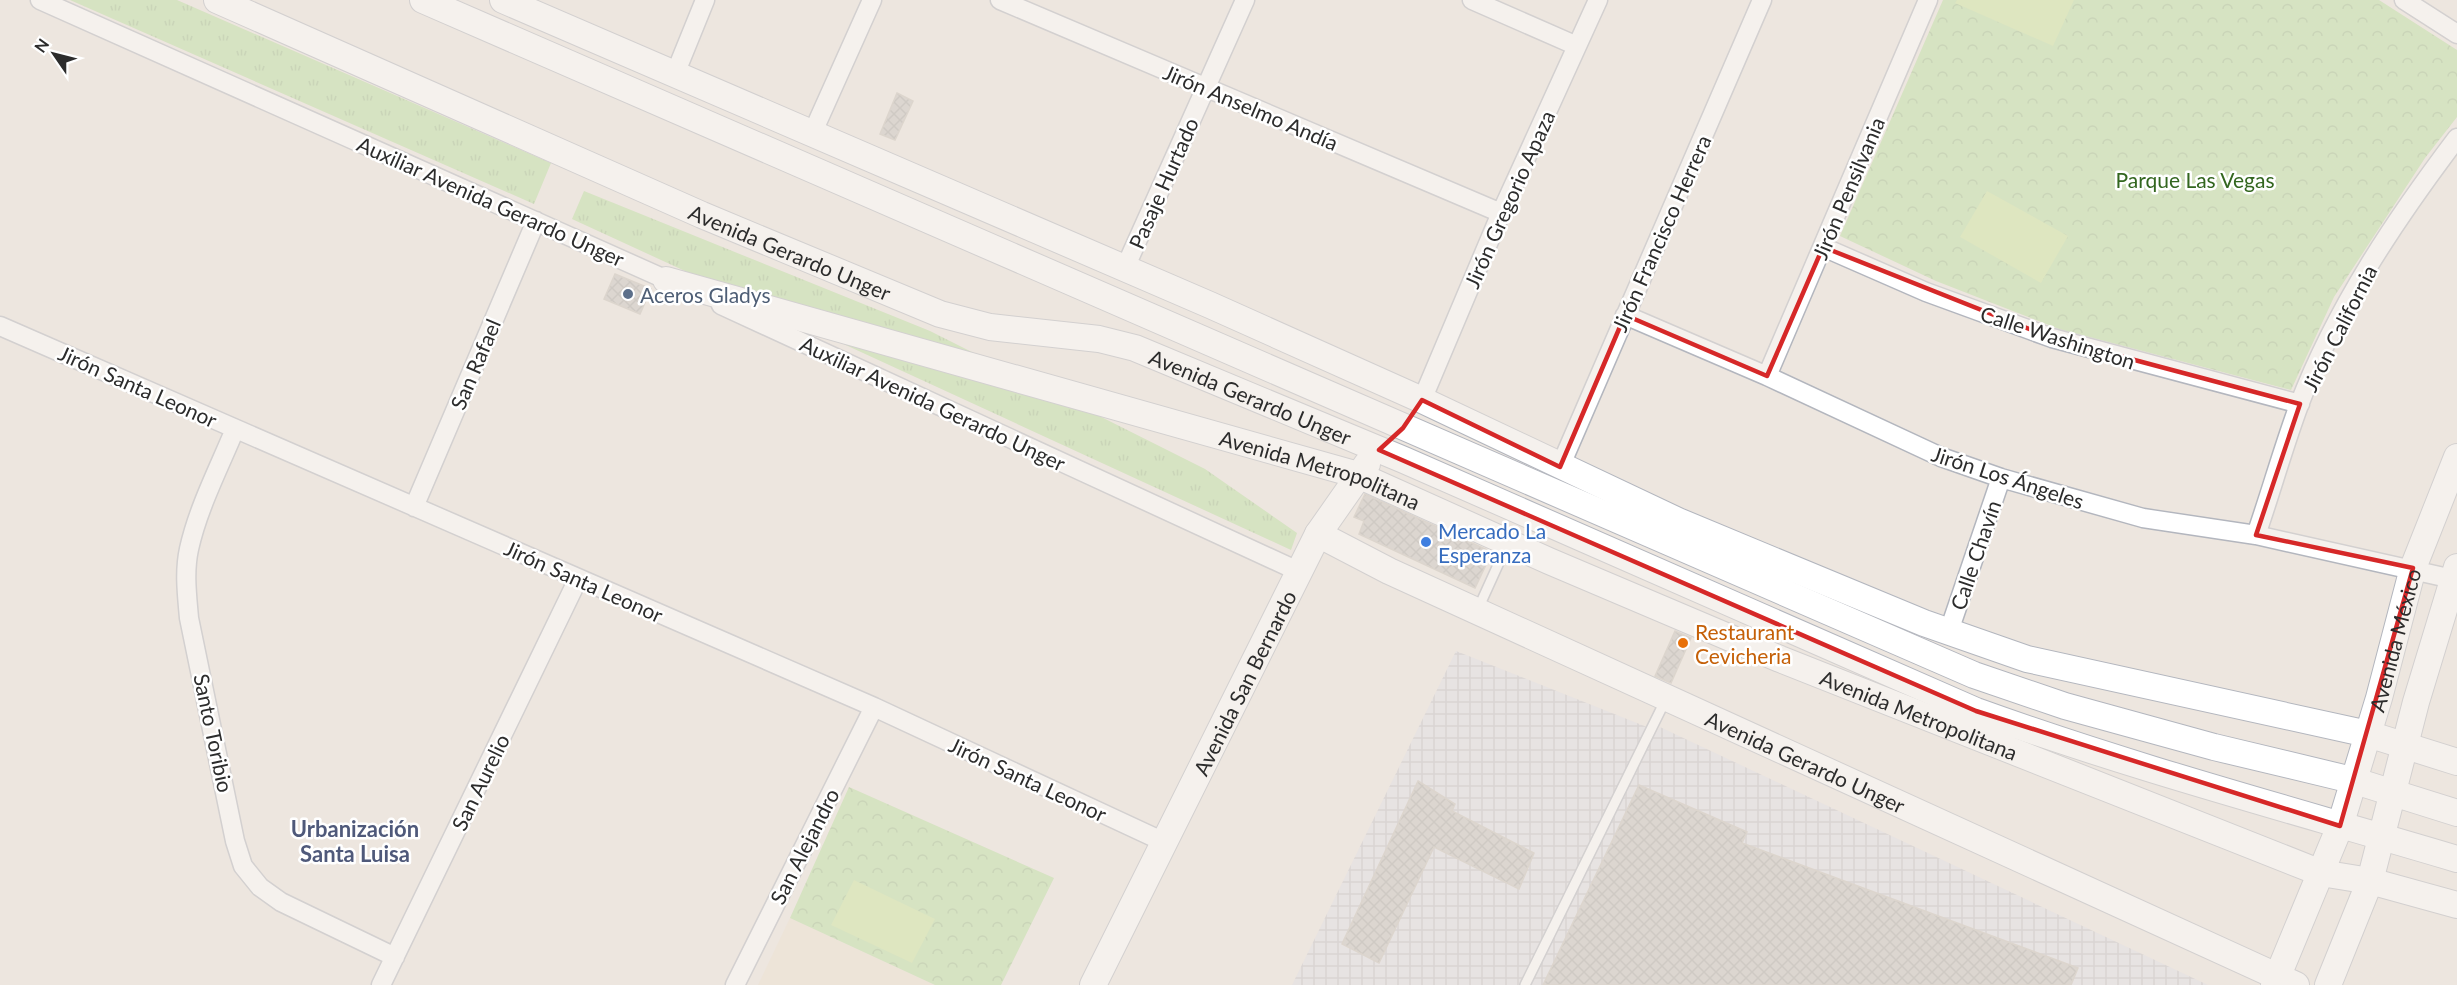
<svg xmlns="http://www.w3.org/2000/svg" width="2457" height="985" font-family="Lato,sans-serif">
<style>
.industrial{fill:url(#industrial-grid)}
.education{fill:#ede2d0}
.grass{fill:url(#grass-tufts)}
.forest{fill:url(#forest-crowns)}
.pitch{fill:#cce69c}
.building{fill:url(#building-cross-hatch);stroke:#c8c2b9;stroke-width:1.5}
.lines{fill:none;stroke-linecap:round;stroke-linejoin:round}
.lane-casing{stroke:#b3b6be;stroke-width:12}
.street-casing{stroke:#b3b6be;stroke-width:21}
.secondary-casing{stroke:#b3b6be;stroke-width:28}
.lane{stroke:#fff;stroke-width:9}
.street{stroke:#fff;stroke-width:18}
.secondary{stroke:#fff;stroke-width:26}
.marked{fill:none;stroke:#d62828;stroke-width:4.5;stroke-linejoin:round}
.service-dot{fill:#5c6f8a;stroke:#fff;stroke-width:2}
.shop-dot{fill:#3f7fe0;stroke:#fff;stroke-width:2}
.food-dot{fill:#e8710a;stroke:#fff;stroke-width:2}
.labels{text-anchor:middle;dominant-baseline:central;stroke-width:5;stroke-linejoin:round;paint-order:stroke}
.street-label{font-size:21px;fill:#2c2c2c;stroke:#fff}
.park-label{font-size:21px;fill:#33661f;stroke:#fff}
.service-label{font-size:21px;fill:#4e5e75;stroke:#fff;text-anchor:start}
.shop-label{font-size:21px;fill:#366cbe;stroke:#fff;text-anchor:start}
.food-label{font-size:21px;fill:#c56008;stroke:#fff;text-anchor:start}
.neighbourhood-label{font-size:22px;font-weight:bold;fill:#4f597a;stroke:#fff}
</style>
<defs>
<pattern id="industrial-grid" width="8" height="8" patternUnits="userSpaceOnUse" patternTransform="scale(1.5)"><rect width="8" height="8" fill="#e1dfe6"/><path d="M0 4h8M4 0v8" fill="none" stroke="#c1c0c5"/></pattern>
<pattern id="grass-tufts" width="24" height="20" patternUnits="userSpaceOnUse" patternTransform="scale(1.5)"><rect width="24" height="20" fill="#badfa0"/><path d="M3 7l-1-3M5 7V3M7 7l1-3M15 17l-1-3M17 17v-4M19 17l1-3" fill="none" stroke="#a0c08a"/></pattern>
<pattern id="forest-crowns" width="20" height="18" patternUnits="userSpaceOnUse" patternTransform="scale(1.5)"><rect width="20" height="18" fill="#badfa0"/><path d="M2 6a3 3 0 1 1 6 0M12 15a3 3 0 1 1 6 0" fill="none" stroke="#a0c08a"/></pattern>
<pattern id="building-cross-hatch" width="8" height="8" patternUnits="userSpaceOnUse" patternTransform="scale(1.5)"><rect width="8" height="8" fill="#c8c3bf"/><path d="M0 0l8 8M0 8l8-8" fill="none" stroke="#aca8a4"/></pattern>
</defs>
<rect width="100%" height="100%" fill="#ede6df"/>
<path class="industrial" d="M1456 651 1657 731 1660 727 2208 985H1292Z"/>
<path class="education" d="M790 918 935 985H758Z"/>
<path class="grass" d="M70 0H177L551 163 534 204Z
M584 191 930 331 1205 469 1297 533 1291 550 572 219Z"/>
<path class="forest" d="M1943 0H2379L2457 50V117L2425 158 2334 297 2291 390 2059 329 1936 281 1840 236Z
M849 787 1054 878 1001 985H935L790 918Z"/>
<path class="pitch" d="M1957 0H2074L2053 46 1955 3Z
M1987 191 2068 236 2041 283 1960 237Z
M854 880 935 919 912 963 831 925Z"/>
<path class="building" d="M897 93 913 101 895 140 880 134Z
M615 274 651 289 640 314 604 299Z
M1365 494 1492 552 1475 588 1359 534 1364 521 1354 517Z
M1675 631 1691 638 1671 683 1655 676Z
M1418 781 1455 804 1452 811 1534 853 1519 889 1434 847 1379 963 1342 944Z
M1639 785 1747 832 1742 843 2078 968 2071 985H1543Z"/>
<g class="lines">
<g class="lane-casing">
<path id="lane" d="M1478 609 1507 545
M1525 985 1666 699"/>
</g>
<g class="street-casing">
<path id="street" d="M40 0 676 284
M1000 0 1501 213
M1472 0 1577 46
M2404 0 2457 34
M675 74 705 0
M812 134 872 0
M1823 247 1926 292 2052 338 2300 404
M1125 268 1245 0
M721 305 1300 572
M1625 315 1767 376 1941 457 2001 478 2143 518 2256 535 2457 580
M0 326 874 707 1164 842
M1767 376 1928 0
M1422 400 1501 213 1598 0
M235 429C219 468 198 508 189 549 184 572 187 595 189 618L235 841 243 866 260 887 281 902 395 957
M1560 467 1762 0
M414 507 536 221
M2256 535C2271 492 2283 448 2299 405 2336 308 2395 220 2457 138
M1949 631 2001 478
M381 985 578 579
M735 985 874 707"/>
</g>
<g class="secondary-casing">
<g id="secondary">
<path id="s1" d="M217 0 702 215 940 314 990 327 1099 339 1135 348 1404 460 1976 711C2134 768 2296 811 2457 859"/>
<path d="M423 0 1974 675 2065 706 2214 747 2352 780 2457 813"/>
<path d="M503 0 1210 305 1422 400 1678 521 1924 623 2027 659 2368 734 2457 762"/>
<path id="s2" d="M666 280 1358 475 1549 561 1780 659 2321 873 2370 881 2457 905"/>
<path id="s3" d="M1318 534 1389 571 2296 985"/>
<path id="s4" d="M1093 985 1318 534 1367 464"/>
<path id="s5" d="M2274 985 2340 826 2379 698 2413 568 2457 457"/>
<path d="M2328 985 2370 881 2416 702 2457 567"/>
</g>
</g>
<use href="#lane" class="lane"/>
<use href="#street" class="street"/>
<use href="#secondary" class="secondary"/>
</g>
<path d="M0 0H2457V985H0ZM1823 247 2052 338 2300 404 2256 535 2413 568 2340 826 1976 711 1379 450 1403 428 1422 400 1560 467 1625 315 1767 376Z" fill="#ede6df" fill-opacity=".55" fill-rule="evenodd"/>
<path class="marked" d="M1823 247 2052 338 2300 404 2256 535 2413 568 2340 826 1976 711 1379 450 1403 428 1422 400 1560 467 1625 315 1767 376Z"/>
<circle class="service-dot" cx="628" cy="294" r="6"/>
<circle class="shop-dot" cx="1426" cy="542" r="6"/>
<circle class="food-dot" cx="1683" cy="643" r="6"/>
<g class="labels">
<g class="street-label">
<text transform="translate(1251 107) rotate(23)">Jirón Anselmo Andía</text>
<text transform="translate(1163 183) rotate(-66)">Pasaje Hurtado</text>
<text transform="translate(1848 188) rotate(-67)">Jirón Pensilvania</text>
<text transform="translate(1509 199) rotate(-66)">Jirón Gregorio Apaza</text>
<text transform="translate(491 201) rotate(24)">Auxiliar Avenida Gerardo Unger</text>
<text transform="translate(1661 233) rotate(-66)">Jirón Francisco Herrera</text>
<text stroke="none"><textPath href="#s1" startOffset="626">Avenida Gerardo Unger</textPath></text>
<text transform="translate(2339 328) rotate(-63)">Jirón California</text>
<text transform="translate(2058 337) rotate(18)">Calle Washington</text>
<text transform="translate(475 364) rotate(-67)">San Rafael</text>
<text transform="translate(138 386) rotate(24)">Jirón Santa Leonor</text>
<text stroke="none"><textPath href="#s1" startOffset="1112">Avenida Gerardo Unger</textPath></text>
<text transform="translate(933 403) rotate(25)">Auxiliar Avenida Gerardo Unger</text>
<text stroke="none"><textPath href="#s2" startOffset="681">Avenida Metropolitana</textPath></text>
<text transform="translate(2008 477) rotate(18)">Jirón Los Ángeles</text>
<text transform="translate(1975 555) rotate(-71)">Calle Chavín</text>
<text transform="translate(584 581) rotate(24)">Jirón Santa Leonor</text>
<text stroke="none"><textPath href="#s5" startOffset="366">Avenida México</textPath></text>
<text stroke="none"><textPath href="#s4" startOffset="338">Avenida San Bernardo</textPath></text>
<text stroke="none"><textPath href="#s2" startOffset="1329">Avenida Metropolitana</textPath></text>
<text transform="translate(214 733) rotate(78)">Santo Toribio</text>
<text stroke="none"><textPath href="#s3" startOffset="538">Avenida Gerardo Unger</textPath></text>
<text transform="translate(1028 779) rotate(25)">Jirón Santa Leonor</text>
<text transform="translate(480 782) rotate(-64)">San Aurelio</text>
<text transform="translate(804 846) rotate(-63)">San Alejandro</text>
</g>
<g class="park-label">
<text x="2195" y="179">Parque Las Vegas</text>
</g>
<g class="service-label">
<text x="640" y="294">Aceros Gladys</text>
</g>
<g class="shop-label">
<text x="1438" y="530">Mercado La<tspan x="1438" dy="24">Esperanza</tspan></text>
</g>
<g class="food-label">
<text x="1695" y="631">Restaurant<tspan x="1695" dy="24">Cevicheria</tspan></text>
</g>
<g class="neighbourhood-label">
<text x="355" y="828">Urbanización<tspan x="355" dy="25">Santa Luisa</tspan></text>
</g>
</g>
<g transform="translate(54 54) rotate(305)" stroke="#ffffff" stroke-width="4.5" paint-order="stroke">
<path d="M0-4.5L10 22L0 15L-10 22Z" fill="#2c2c2c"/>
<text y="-9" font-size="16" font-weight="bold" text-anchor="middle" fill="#2c2c2c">N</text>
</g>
</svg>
